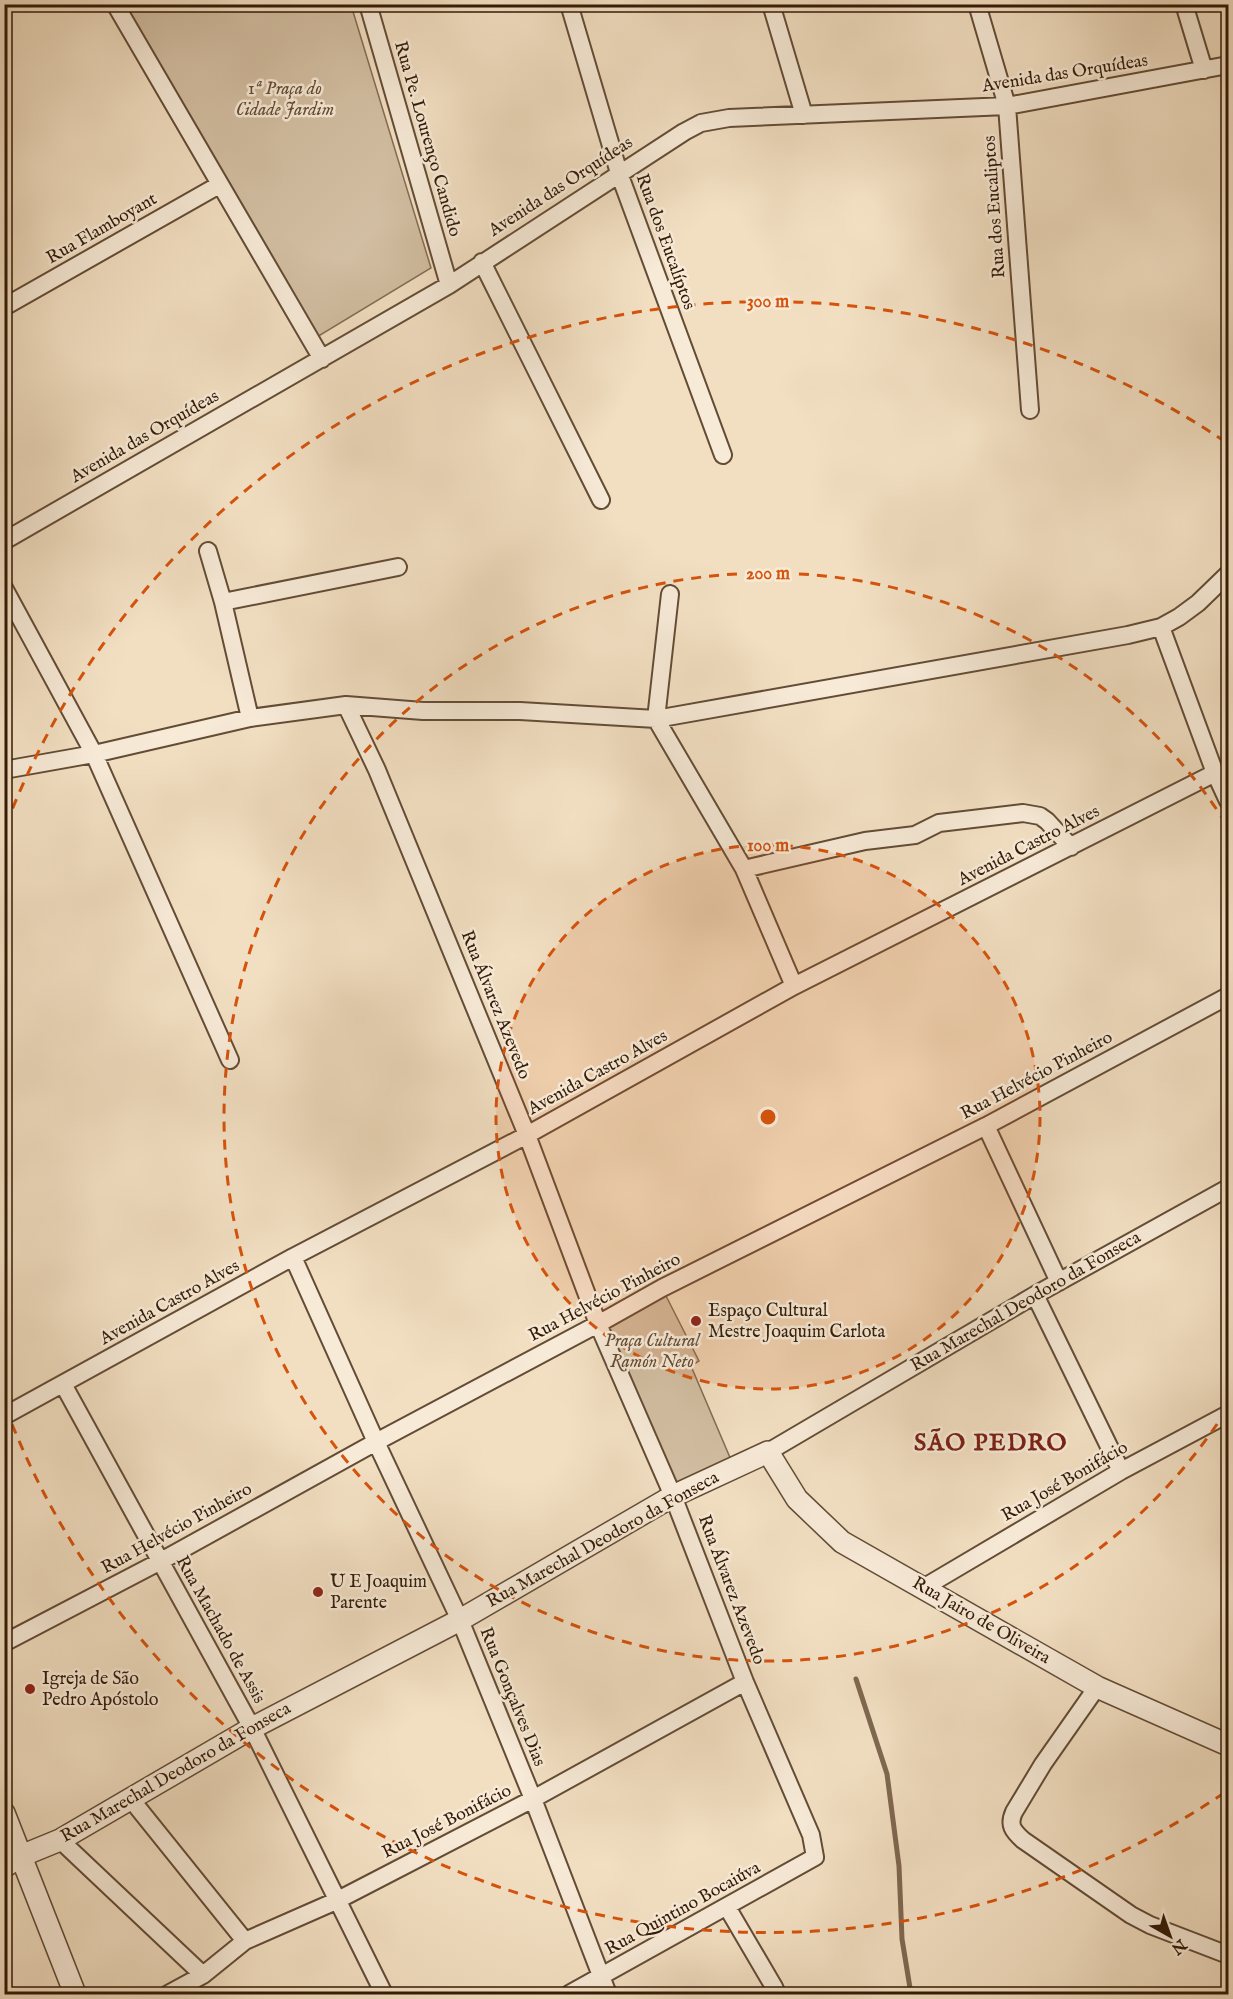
<svg xmlns="http://www.w3.org/2000/svg" width="1233" height="1999" font-family="'IM FELL English',serif">
<style>
.green{fill:#d2bea2;stroke:#826c54;stroke-width:1.5}
.lines{fill:none;stroke-linecap:round;stroke-linejoin:round}
.stream{stroke:#7f6851;stroke-width:5}
.minor-casing{stroke:#634c36;stroke-width:20}
.tertiary-casing{stroke:#634c36;stroke-width:24}
.minor{stroke:#f7ead7;stroke-width:16}
.tertiary{stroke:#f7ead7;stroke-width:21}
.ring{fill:none;stroke:#d6530c;stroke-width:3;stroke-dasharray:10 8}
.poi-dot{fill:#8f2418;stroke:#f7ead7;stroke-width:2}
.labels{text-anchor:middle;dominant-baseline:central;stroke-width:5;stroke-linejoin:round;paint-order:stroke}
.street-label{font-size:18px;fill:#331b07;stroke:#f7ead7}
.park-label{font-size:18px;font-style:italic;fill:#634c36;stroke:#f7ead7}
.poi-label{font-size:18px;fill:#331b07;stroke:#f7ead7;text-anchor:start}
.district-label{font-size:24px;font-weight:bold;letter-spacing:1.5px;fill:#7a1f14;stroke:#f7ead7}
.centre{fill:#d6530c;stroke:#f7ead7;stroke-width:3}
.ring-label{font-size:18px;text-anchor:middle;font-weight:bold;fill:#d6530c;stroke:#f7ead7;stroke-width:5;stroke-linejoin:round;paint-order:stroke}
</style>
<rect width="100%" height="100%" fill="#f2dfc2"/>
<filter id="stains"><feTurbulence type="fractalNoise" baseFrequency=".00333" numOctaves="4"/><feColorMatrix values="0 0 0 0 .2 0 0 0 0 .09 0 0 0 0 .02 0 0 0 .5 -.17"/></filter>
<radialGradient id="worn" r=".72"><stop offset=".6" stop-color="#630" stop-opacity="0"/><stop offset="1" stop-color="#630" stop-opacity=".3"/></radialGradient>
<path class="green" d="M126 5H351L431 268 317 337Z
M662 1288 699 1361 691 1366 734 1467 673 1496 598 1324Z"/>
<g class="lines">
<path class="stream" d="M856 1679 887 1774 899 1866 902 1939 911 1994"/>
<g class="minor-casing">
<path id="minor" d="M115 4 322 359
M368 4 449 285
M569 4 619 173 723 455
M771 4 804 115
M977 4 1007 106 1030 410
M1184 4 1204 70
M482 262 601 500
M4 307 219 185
M4 541 449 285 684 132 701 123 729 118 1007 106 1228 65
M208 551 223 602 250 718
M4 588 94 754 230 1060
M670 594 656 719 744 869 794 986
M223 602 398 567
M1161 627 1215 773 1228 801
M346 705 377 770 527 1135 598 1324 673 1496 745 1682 811 1835 815 1857 569 1994
M4 770 94 754 250 718 346 705 423 711H520L656 719 1128 635 1161 627 1179 617 1198 603 1228 574
M744 869 865 841 915 835 939 823 1023 813 1040 816 1047 821 1071 847
M986 1126 1059 1282
M293 1257 376 1442 460 1620 533 1799 608 1994
M1035 1295 1121 1471
M63 1384 252 1728 384 1994
M4 1416 293 1257 527 1135 794 986 1215 773
M768 1452 1035 1295 1228 1188
M923 1588 1121 1471 1228 1414
M4 1643 161 1561 376 1442 598 1324 662 1288 986 1126 1228 996
M1097 1687 1043 1764 1014 1812C1008 1825 1013 1831 1023 1840L1131 1915 1150 1925 1228 1955
M130 1798 245 1941
M60 1840 203 1975
M727 1907 774 1987 777 1994
M168 1994 203 1975 245 1941 336 1901 533 1799 745 1682"/>
</g>
<g class="tertiary-casing">
<path id="tertiary" d="M4 1813 75 1994
M4 1867 21 1856 60 1840 252 1728 460 1620 673 1496 768 1452 797 1499 842 1542 1097 1687 1228 1745"/>
</g>
<use href="#minor" class="minor"/>
<use href="#tertiary" class="tertiary"/>
</g>
<circle cx="768" cy="1117" r="272" fill="#d6530c" fill-opacity=".12"/>
<g class="ring">
<circle cx="768" cy="1117" r="272"/>
<path d="M1227 1409A544 544 0 1 1 1227 825"/>
<path d="M1224 1793A816 816 0 0 1 6 1409M6 825A816 816 0 0 1 1224 441"/>
</g>
<g class="poi-dot">
<circle cx="696" cy="1321" r="6"/>
<circle cx="318" cy="1592" r="6"/>
<circle cx="30" cy="1689" r="6"/>
</g>
<g class="labels">
<g class="street-label">
<text transform="translate(1065 74) rotate(-9)">Avenida das Orquídeas</text>
<text transform="translate(427 139) rotate(74)">Rua Pe. Lourenço Candido</text>
<text transform="translate(561 187) rotate(-33)">Avenida das Orquídeas</text>
<text transform="translate(995 207) rotate(-94)">Rua dos Eucaliptos</text>
<text transform="translate(102 229) rotate(-30)">Rua Flamboyant</text>
<text transform="translate(665 242) rotate(70)">Rua dos Eucalíptos</text>
<text transform="translate(145 437) rotate(-30)">Avenida das Orquídeas</text>
<text transform="translate(1029 846) rotate(-27)">Avenida Castro Alves</text>
<text transform="translate(495 1005) rotate(68)">Rua Álvarez Azevedo</text>
<text transform="translate(598 1073) rotate(-29)">Avenida Castro Alves</text>
<text transform="translate(1037 1076) rotate(-28)">Rua Helvécio Pinheiro</text>
<text transform="translate(605 1298) rotate(-28)">Rua Helvécio Pinheiro</text>
<text transform="translate(1026 1302) rotate(-30)">Rua Marechal Deodoro da Fonseca</text>
<text transform="translate(170 1303) rotate(-29)">Avenida Castro Alves</text>
<text transform="translate(1065 1482) rotate(-30)">Rua José Bonifácio</text>
<text transform="translate(177 1529) rotate(-29)">Rua Helvécio Pinheiro</text>
<text transform="translate(603 1540) rotate(-29)">Rua Marechal Deodoro da Fonseca</text>
<text transform="translate(731 1590) rotate(69)">Rua Álvarez Azevedo</text>
<text transform="translate(981 1621) rotate(30)">Rua Jairo de Oliveira</text>
<text transform="translate(220 1630) rotate(61)">Rua Machado de Assis</text>
<text transform="translate(512 1697) rotate(68)">Rua Gonçalves Dias</text>
<text transform="translate(176 1773) rotate(-30)">Rua Marechal Deodoro da Fonseca</text>
<text transform="translate(447 1822) rotate(-27)">Rua José Bonifácio</text>
<text transform="translate(683 1909) rotate(-29)">Rua Quintino Bocaiúva</text>
</g>
<g class="park-label">
<text x="285" y="89">1ª Praça do<tspan x="285" dy="21">Cidade Jardim</tspan></text>
<text x="652" y="1341">Praça Cultural<tspan x="652" dy="21">Ramón Neto</tspan></text>
</g>
<g class="poi-label">
<text x="708" y="1311">Espaço Cultural<tspan x="708" dy="21">Mestre Joaquim Carlota</tspan></text>
<text x="330" y="1582">U E Joaquim<tspan x="330" dy="21">Parente</tspan></text>
<text x="42" y="1679">Igreja de São<tspan x="42" dy="21">Pedro Apóstolo</tspan></text>
</g>
<g class="district-label">
<text x="991" y="1443">SÃO PEDRO</text>
</g>
</g>
<circle cx="768" cy="1117" r="9" class="centre"/>
<g class="ring-label">
<text x="768" y="307">300 m</text>
<text x="768" y="579">200 m</text>
<text x="768" y="851">100 m</text>
</g>
<rect width="1233" height="1999" fill="none" stroke="#f2dfc2" stroke-width="24"/>
<rect x="6" y="6" width="1221" height="1987" fill="none" stroke="#331b07" stroke-width="3"/>
<rect x="12" y="12" width="1209" height="1975" fill="none" stroke="#331b07" stroke-width="1.5"/>
<g transform="translate(1170 1936) rotate(140)" stroke="#f7ead7" stroke-width="4.5" paint-order="stroke">
<path d="M0-4.5L10 22L0 15L-10 22Z" fill="#331b07"/>
<text y="-9" font-size="16" font-weight="bold" text-anchor="middle" fill="#331b07">N</text>
</g>
<rect width="100%" height="100%" filter="url(#stains)"/>
<rect width="100%" height="100%" fill="url(#worn)"/>
</svg>
